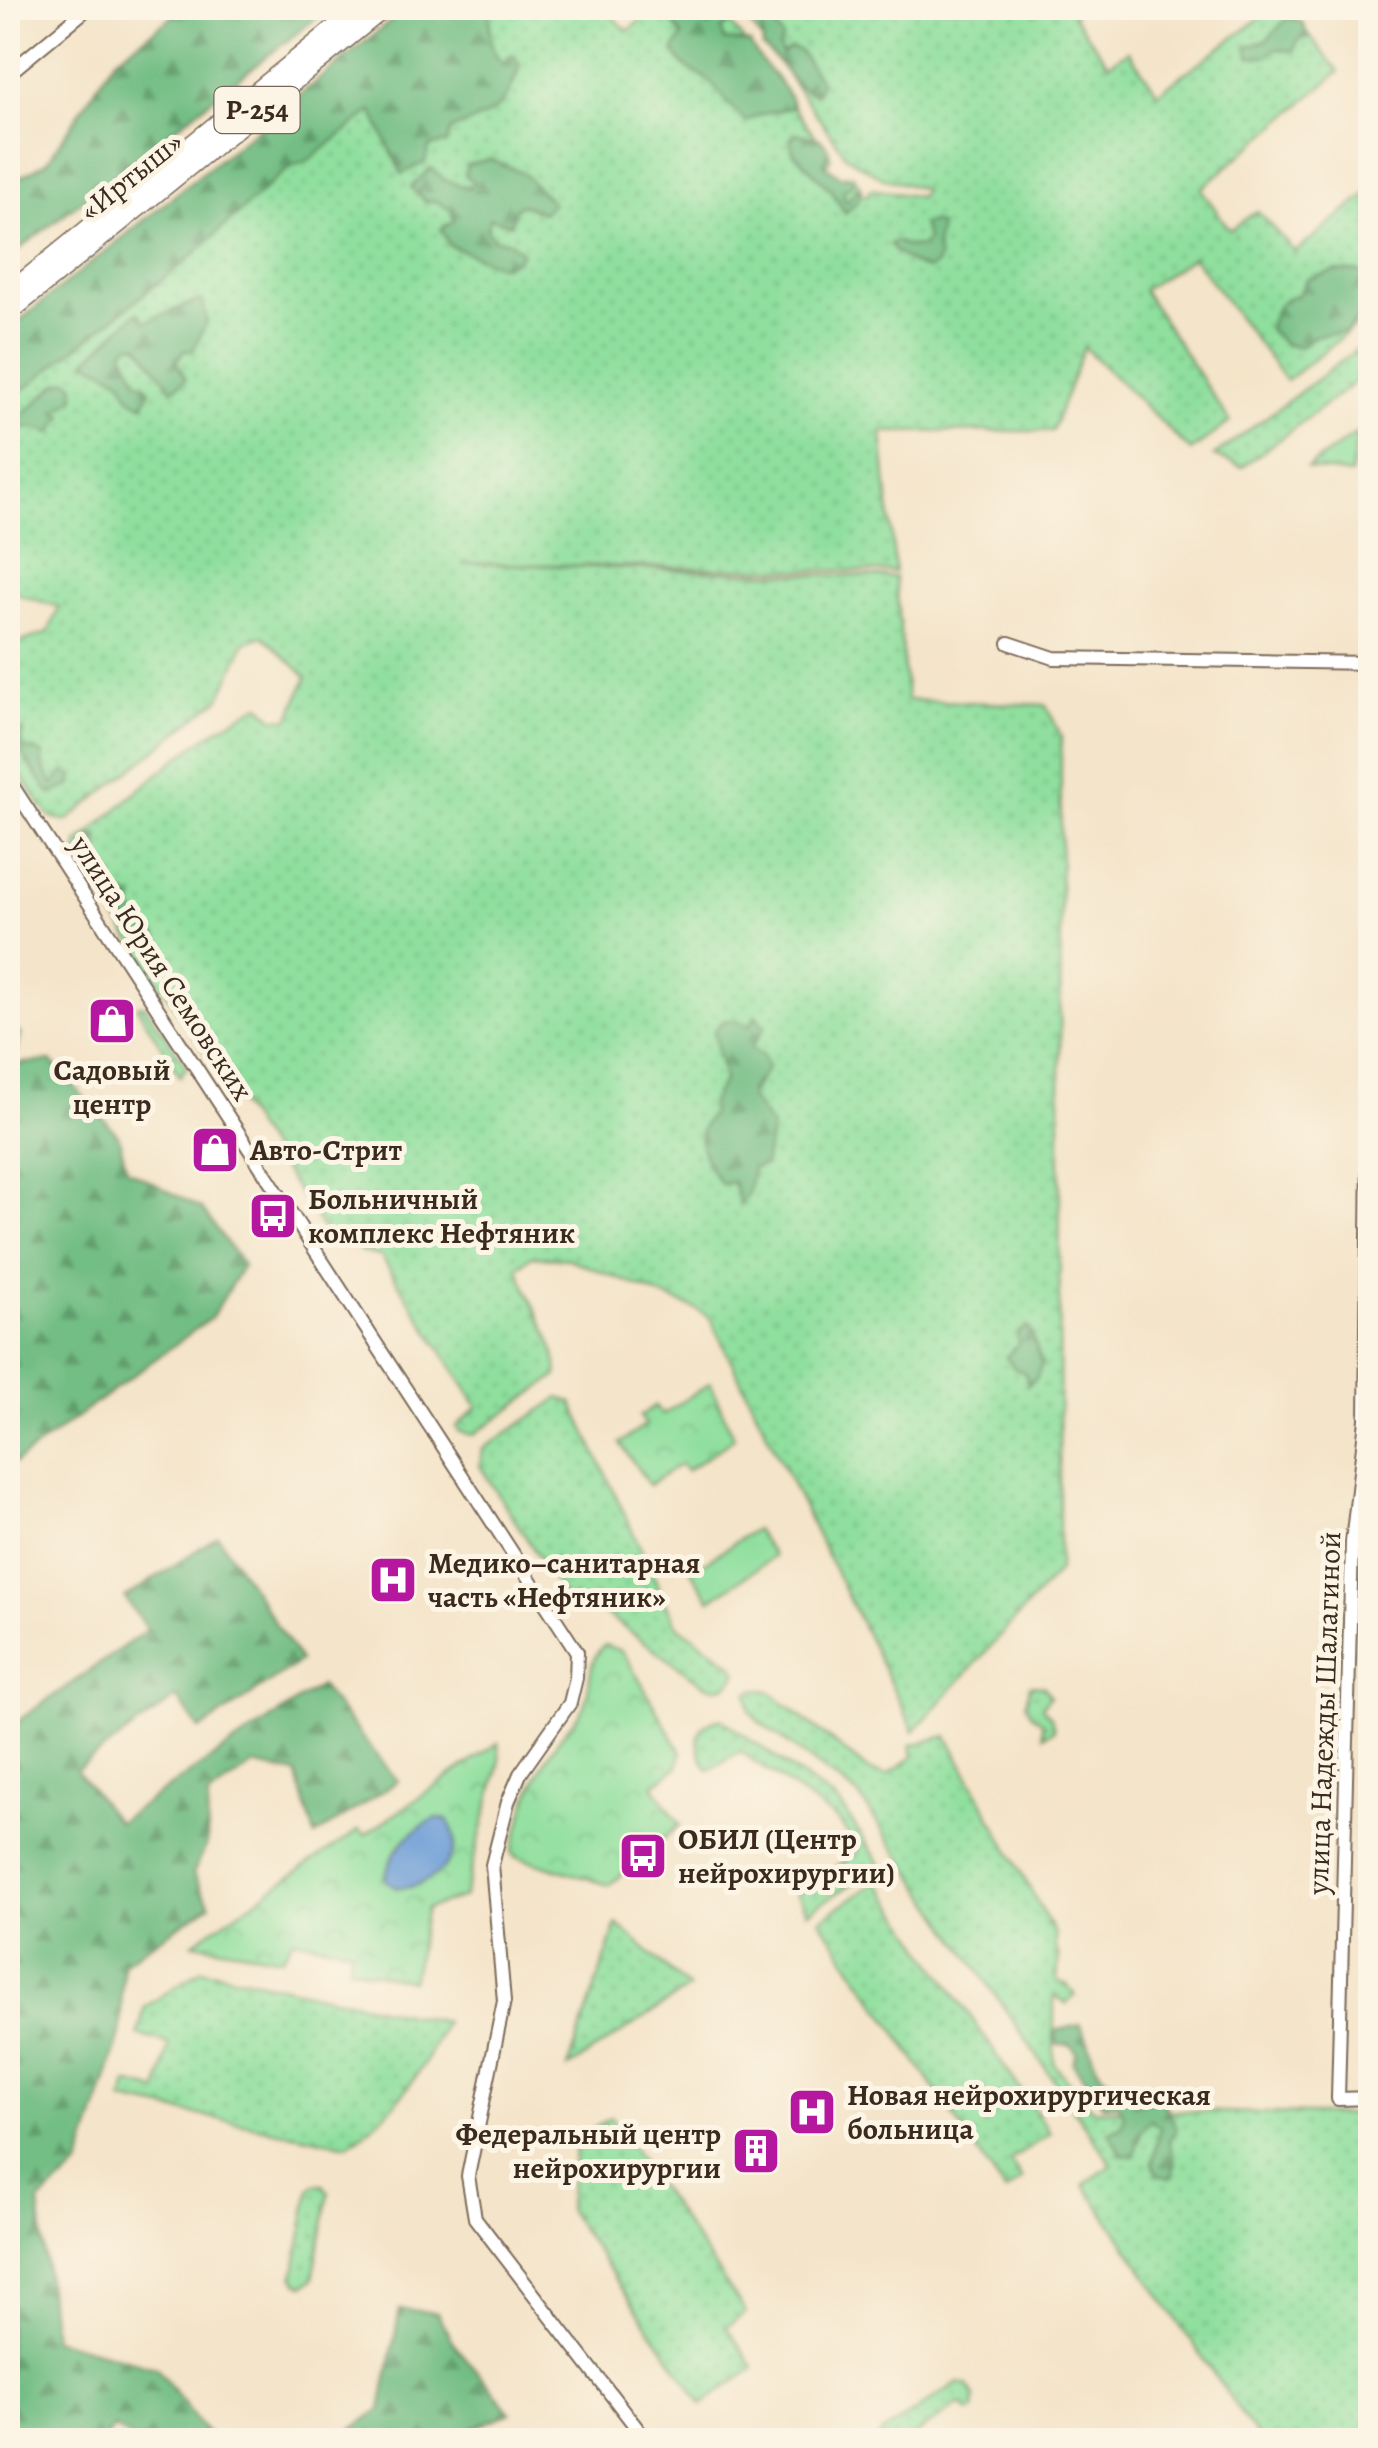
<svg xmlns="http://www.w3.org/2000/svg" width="1378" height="2448" font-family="Alegreya,serif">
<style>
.grass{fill:url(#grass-dots);stroke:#65845e;stroke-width:2.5}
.forest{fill:url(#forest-firs);stroke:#577452;stroke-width:2.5}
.park{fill:url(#park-crowns);stroke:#65845e;stroke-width:2.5}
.pitch{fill:#8fdf9e;stroke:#65845e;stroke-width:2.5}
.water{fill:#6d9ed7;stroke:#54647a;stroke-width:2.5}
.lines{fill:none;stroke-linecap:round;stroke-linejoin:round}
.minor-casing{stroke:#7c6b5a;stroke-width:16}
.highway-casing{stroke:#7c6b5a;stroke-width:21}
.minor{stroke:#fff;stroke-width:12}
.highway{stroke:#fff;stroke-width:18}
.labels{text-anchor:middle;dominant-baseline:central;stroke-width:10;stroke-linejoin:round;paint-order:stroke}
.shield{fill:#fcf5e5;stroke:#75675a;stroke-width:2.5}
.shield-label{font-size:28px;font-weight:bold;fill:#3b2a1e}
.street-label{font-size:30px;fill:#3b2a1e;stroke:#fcf5e5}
.poi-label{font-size:30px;font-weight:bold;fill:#3b2a1e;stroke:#fcf5e5;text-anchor:start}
</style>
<defs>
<pattern id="grass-dots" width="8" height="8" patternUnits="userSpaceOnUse" patternTransform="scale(2.5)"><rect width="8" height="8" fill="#8fdf9e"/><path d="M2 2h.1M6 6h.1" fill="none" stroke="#7cc088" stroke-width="1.8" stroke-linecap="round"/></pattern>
<pattern id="forest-firs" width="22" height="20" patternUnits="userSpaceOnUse" patternTransform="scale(2.5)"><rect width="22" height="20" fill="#73be85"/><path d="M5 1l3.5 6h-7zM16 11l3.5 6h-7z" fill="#609b6c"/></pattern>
<pattern id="park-crowns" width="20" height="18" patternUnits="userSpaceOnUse" patternTransform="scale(2.5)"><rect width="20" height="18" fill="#8fdf9e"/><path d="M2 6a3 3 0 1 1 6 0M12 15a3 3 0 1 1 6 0" fill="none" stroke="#7cc088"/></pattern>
</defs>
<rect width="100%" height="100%" fill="#fcf5e5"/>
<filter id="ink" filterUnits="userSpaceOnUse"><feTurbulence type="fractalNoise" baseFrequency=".01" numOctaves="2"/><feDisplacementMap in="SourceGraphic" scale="20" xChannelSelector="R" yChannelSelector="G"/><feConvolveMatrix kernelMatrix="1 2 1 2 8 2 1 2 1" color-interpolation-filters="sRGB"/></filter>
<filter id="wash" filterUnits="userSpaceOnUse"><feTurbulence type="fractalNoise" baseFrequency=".0048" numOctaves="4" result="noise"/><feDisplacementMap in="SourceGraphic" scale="40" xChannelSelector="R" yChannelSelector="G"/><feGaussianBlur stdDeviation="2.25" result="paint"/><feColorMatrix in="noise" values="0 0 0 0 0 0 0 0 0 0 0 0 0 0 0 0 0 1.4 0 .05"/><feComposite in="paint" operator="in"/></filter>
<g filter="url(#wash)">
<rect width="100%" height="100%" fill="#f4e4c9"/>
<path class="grass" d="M413 8H603L628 31 654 8H719L831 157 826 167 838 180 848 176 859 183 858 192 867 196 871 189 920 197 923 189 883 178 847 157 739 8H1082L1072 15 1109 64 1128 51 1158 93 1274 8H1287L1339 72 1201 189 1230 230 1257 211 1295 252 1370 192V315L1286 381 1193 257 1143 290 1230 422 1191 451 1084 347 1052 431 882 432 895 572 462 563 895 577 907 700 1046 705 1061 736 1059 1571 914 1731 710 1318 696 1309 569 1259 531 1256 518 1268C526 1296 563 1352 557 1376L473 1435 460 1432 456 1427 478 1407 381 1256 362 1252 345 1237 332 1243 76 858 78 843C134 795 193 738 260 705L274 718 289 719 307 677 263 636 245 642 220 698 67 821 51 817 42 807 8 756V667L15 664 14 644 48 633 59 607 20 595 8 580V332Z
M1370 340V371L1242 467 1214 456Z
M140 1005 145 1006 187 1067 180 1076 137 1007Z
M559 1398 572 1402 676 1624 732 1664 737 1672C731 1688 720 1689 705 1685L598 1609 563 1595 480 1466 483 1449Z
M1030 1685 1043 1686 1050 1696 1042 1707 1051 1717 1054 1730 1043 1736 1042 1722 1032 1715 1026 1703Z
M756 1689 769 1691 868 1770 887 1775 913 1757 911 1745 947 1736 1055 1935V1948L1059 1955 1057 1981 1068 1985 1075 1996 1066 2004 1054 1996V2064L1093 2109 1358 2115 1367 2176 1370 2177V2440H1259L1084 2184 1112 2165 859 1796 757 1720 750 1710 748 1693Z
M722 1719 840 1804 881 1865 808 1912 796 1894 859 1851 839 1821 740 1751 709 1770C695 1751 691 1722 722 1719Z
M878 1881 1050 2133 1010 2161 1022 2180 1005 2192 820 1920Z
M617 1924 689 1988 568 2068Z
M202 1969 444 2022C424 2073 393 2114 348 2145L123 2100 127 2083 158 2091 169 2044 138 2035 145 2007Z
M611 2117 746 2313 726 2327 754 2368 702 2404 567 2209 577 2140Z
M315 2185H323L329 2193 313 2279 304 2285 297 2282 294 2276 310 2189Z
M957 2383 967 2385 975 2397 974 2410 969 2412 959 2404 909 2440H878L881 2434Z"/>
<path class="forest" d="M175 8H329L8 258V184L47 162 115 59 171 18Z
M407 8H496L491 11C489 30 488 50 503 63L512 54 520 64C504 113 496 112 451 130L447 143 429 147 425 162 402 174 372 111 309 160 293 166 280 175 192 256 8 402V330Z
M663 8H683L708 26 713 21 705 8H728L733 21 722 29 724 40 750 43C760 67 784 79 793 106 776 113 762 111 746 122 733 110 723 96 711 83 697 69 684 73 674 50L682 36Z
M760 8H771L769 15 783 38 779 47 782 54 791 48 800 51 821 82 816 94C790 88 784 61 763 48L762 32 755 13Z
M1288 17 1301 21 1309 37 1298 40 1294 51 1275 49 1267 56 1250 58 1247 47 1267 40Z
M795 133 821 139 829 150 824 164 839 176H854L852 185 844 190V198L847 201 856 189 861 188 859 200 845 213 831 190 793 152 790 140Z
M490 159 522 172 553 203 543 213 521 204 514 210 511 224 490 218 487 228 493 239 510 241 522 252 516 261 500 266 450 246 441 229 454 221 451 210 436 201H425L411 187 431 168 445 180 468 188 474 182 465 175 467 165Z
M933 222 940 226 936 246 939 258 935 266 928 270C915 266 895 255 890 244L895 241 906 246 922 247 927 238 922 224Z
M1335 271 1359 272 1370 280V289L1364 296 1368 306 1346 332 1315 336 1300 347 1284 344 1269 329C1273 312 1279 298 1298 295L1307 279Z
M202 300 207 321 193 351H184L177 362 186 379 173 390 139 345 130 344 123 352 139 382 144 383 150 391 143 404C129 402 127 392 122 380L86 361 135 314 139 313 145 322C155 318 195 301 202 300Z
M69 380 75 385 74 399 55 411 63 415 52 433 35 428H17L11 420 27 411 58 383Z
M8 720 10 727 24 731 20 741 24 749 34 750 44 755 42 765 53 784 65 771 72 775V785L50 794 8 734Z
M92 835 99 836 98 865 108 872 113 887 106 890C88 880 83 866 82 847Z
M125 895 134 899 131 910 143 919 158 938 153 939 149 947 143 945 114 905 118 897Z
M756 1016 765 1027 751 1048 762 1054 768 1067 749 1096 772 1127 764 1165 752 1168 748 1193 740 1205 733 1182 721 1184C706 1164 689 1134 711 1115V1102L724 1080 714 1031 723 1021 737 1020 749 1026Z
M8 1022 21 1035 12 1064 51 1061 118 1135 127 1169 202 1209 243 1265 212 1317 8 1468Z
M1029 1327 1042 1364 1037 1377 1028 1385 1025 1373 1014 1368 1006 1357 1018 1344V1332Z
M218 1536 300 1661 200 1730 177 1697 76 1770 117 1822 320 1686 398 1781 315 1836 296 1774 253 1765 208 1797 207 1844 193 1874 210 1905 123 1963 120 2034 79 2167 39 2202 53 2339 156 2367 211 2439 217 2440H134L113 2427 103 2440H8V1728L147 1630 125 1598Z
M1080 2025C1095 2046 1088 2078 1121 2084L1135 2104 1158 2096 1166 2106 1177 2129 1169 2140 1175 2165 1171 2178 1158 2175 1152 2163 1160 2127 1150 2120 1141 2131 1134 2156 1121 2155 1109 2132 1121 2127 1124 2114 1117 2104 1103 2105 1073 2063 1077 2052 1070 2044H1057L1055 2031Z
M400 2309 437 2313 452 2341 511 2413 466 2431 454 2440H337L381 2409Z"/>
<path class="park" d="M1357 433 1351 474 1307 468Z
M710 1383 734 1438 686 1471 680 1464 649 1485 620 1443 646 1425 640 1416 655 1406 662 1415Z
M605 1645 621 1651 629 1662 681 1752 678 1767 653 1785 680 1825 649 1851 646 1848 635 1857 637 1861 609 1885 514 1856 512 1853C522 1814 532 1779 555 1745 563 1732 576 1722 583 1708 593 1685 586 1658 605 1645Z
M498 1743 500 1761 464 1897 426 1909 412 1981 349 1967 351 1949 293 1939 282 1958 193 1943 359 1830 365 1835Z"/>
<path class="pitch" d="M755 1529 774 1557 710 1600 691 1571Z"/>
<path class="water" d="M437 1818 447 1820C473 1854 429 1890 396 1888L385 1879C391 1849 410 1830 437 1818Z"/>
</g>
<g filter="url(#ink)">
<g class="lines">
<g class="minor-casing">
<path id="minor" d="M8 74 88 8
M1009 643 1054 658 1370 663
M8 779 577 1652 576 1678 570 1703 520 1774 508 1802 492 1865 504 2001 468 2176 475 2218 646 2440
M1370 1057 1366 1420 1352 1542 1338 2099 1370 2098"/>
</g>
<g class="highway-casing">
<path id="highway" d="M8 294 360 8
M8 313 384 8"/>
</g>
<use href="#minor" class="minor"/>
<use href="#highway" class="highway"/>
</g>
</g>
<defs>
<g id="shop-square" transform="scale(2.5)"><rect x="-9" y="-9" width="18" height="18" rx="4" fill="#b5179e" stroke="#fcf5e5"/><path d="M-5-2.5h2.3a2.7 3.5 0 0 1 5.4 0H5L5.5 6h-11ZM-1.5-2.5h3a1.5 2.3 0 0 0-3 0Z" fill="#fff"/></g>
<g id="bus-square" transform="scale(2.5)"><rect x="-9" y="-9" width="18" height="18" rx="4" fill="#b5179e" stroke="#fcf5e5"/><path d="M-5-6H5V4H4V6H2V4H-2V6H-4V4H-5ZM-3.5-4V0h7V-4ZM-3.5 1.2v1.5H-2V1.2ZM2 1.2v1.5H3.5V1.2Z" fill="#fff"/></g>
<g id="hospital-square" transform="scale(2.5)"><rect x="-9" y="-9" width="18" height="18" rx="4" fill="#b5179e" stroke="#fcf5e5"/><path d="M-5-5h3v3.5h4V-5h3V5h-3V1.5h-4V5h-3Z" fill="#fff"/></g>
<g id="building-square" transform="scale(2.5)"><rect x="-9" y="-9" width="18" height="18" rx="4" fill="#b5179e" stroke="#fcf5e5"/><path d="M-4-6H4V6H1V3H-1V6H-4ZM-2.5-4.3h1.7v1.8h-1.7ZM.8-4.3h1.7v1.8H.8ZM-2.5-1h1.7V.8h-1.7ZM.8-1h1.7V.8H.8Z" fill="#fff"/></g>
</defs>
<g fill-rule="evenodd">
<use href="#shop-square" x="112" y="1021"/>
<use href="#shop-square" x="215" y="1150"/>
<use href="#bus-square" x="273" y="1216"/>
<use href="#hospital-square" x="393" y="1580"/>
<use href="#bus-square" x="643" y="1856"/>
<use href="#hospital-square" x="812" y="2112"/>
<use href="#building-square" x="756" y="2151"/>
</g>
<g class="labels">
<rect class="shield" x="214.5" y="87" width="85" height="46" rx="8"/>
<g class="shield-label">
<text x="257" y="110">Р-254</text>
</g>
<g class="street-label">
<text transform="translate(131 176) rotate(-39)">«Иртыш»</text>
<text transform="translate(162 968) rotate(57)">улица Юрия Семовских</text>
<text transform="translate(1324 1713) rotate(-88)">улица Надежды Шалагиной</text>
</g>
<g class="poi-label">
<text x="112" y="1070" text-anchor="middle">Садовый<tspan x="112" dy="34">центр</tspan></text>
<text x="250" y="1150">Авто-Стрит</text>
<text x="308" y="1199">Больничный<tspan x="308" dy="34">комплекс Нефтяник</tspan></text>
<text x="428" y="1563">Медико–санитарная<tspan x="428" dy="34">часть «Нефтяник»</tspan></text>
<text x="678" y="1839">ОБИЛ (Центр<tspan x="678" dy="34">нейрохирургии)</tspan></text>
<text x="847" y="2095">Новая нейрохирургическая<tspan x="847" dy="34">больница</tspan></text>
<text x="721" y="2134" text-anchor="end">Федеральный центр<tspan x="721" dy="34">нейрохирургии</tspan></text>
</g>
</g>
<rect width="1378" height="2448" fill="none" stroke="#fcf5e5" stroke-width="40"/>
</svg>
